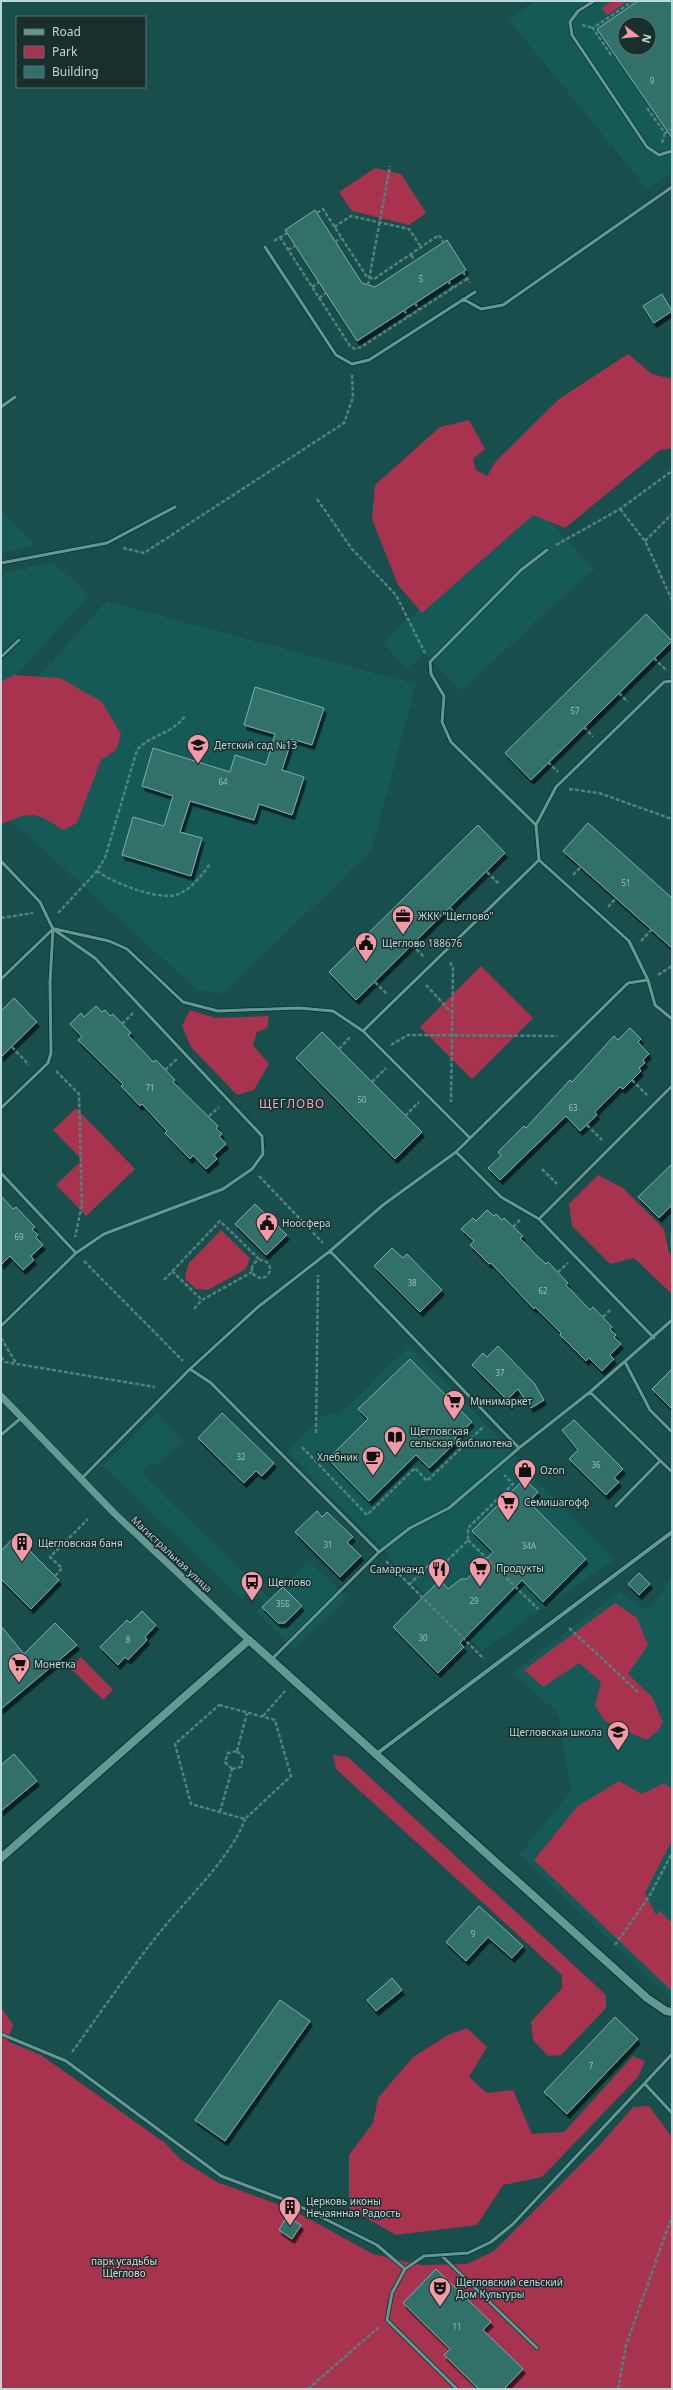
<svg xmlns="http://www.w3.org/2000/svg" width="673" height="2390" font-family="'Noto Sans',sans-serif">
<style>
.built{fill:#155a57;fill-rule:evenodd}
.green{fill:#a8334f}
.building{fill:#336f6b;stroke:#7bb0ac;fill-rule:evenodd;filter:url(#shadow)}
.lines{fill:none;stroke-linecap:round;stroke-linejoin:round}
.service-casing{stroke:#073230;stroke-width:4.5}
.minor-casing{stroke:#073230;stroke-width:5.5}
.tertiary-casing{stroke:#073230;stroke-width:8}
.secondary-casing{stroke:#073230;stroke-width:10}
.path{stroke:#55817e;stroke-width:2.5;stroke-dasharray:4 2;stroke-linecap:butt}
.service{stroke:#649895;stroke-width:3}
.minor{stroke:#649895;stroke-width:4}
.tertiary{stroke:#649895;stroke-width:7}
.secondary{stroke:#649895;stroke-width:8}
.labels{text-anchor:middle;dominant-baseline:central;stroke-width:3;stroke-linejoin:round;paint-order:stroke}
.number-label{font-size:8px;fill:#9bbebb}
.poi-label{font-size:10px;fill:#bed8d6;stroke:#192f2e;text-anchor:start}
.street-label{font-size:10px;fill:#bed8d6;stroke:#192f2e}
.park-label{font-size:10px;fill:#eccccf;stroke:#192f2e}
.quarter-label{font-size:12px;letter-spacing:1px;fill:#f9a5b1;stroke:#192f2e}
</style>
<defs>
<filter id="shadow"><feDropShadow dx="2.5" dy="4.5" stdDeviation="0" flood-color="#0009"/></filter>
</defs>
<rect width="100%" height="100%" fill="#184e4b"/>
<path class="built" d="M536 1H672V173L647 189 508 19ZM625 24H649V48H625Z
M533 503 594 569 461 691 425 653 407 669 383 643Z
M1 511 36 545 1 553Z
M54 563 89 595 1 692V576L4 573Z
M106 601 416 684 371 852 223 993 197 990 1 811V719Z
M410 1346 523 1463 516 1470 524 1479 530 1474 615 1559 482 1651 390 1560 388 1554 287 1451 324 1415 340 1414Z
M156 1413 184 1441 157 1466 152 1461 142 1472 270 1599 309 1561 347 1598 294 1649 256 1612 265 1602 252 1589 242 1599 103 1466Z
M672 1575V1998H671L519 1855 571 1791 558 1713 512 1673 619 1592 649 1611Z"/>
<path class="green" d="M612 1H628L607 15 602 8Z
M375 168 401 174 426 213 409 225 352 211 339 192Z
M628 354 652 374 672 379V448L660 450 565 528 533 515 422 613 398 585 372 519 375 485 440 427 469 420 485 449 473 459 476 470 487 476 496 461 559 399Z
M14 675 60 678 102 702 121 734 116 750 101 760 77 823 63 830C35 811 32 811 1 824V682Z
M481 966 533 1018 472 1079 420 1027Z
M190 1010 216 1018 269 1016 267 1028 257 1032 253 1045 269 1064 254 1090 237 1095 191 1047 182 1026Z
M76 1108 135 1169 86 1216 56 1185 82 1160 53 1130Z
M598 1175 623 1188 664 1229 669 1253 672 1256V1294L634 1258 610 1264 572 1226 569 1204Z
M221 1230 250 1258 246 1269 208 1290 196 1289 186 1280 185 1275 189 1263Z
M615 1603 637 1618 648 1645 628 1674 652 1697 663 1722 658 1731 646 1740 605 1721 595 1706 601 1682 579 1663 543 1687 524 1670Z
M81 1657 113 1690 103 1700 70 1668Z
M333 1755 348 1757 606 1995V2008L561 2055 548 2056 533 2040 531 2022 562 1988V1975L336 1769Z
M619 1781 642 1794 664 1783 672 1789V1840L645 1893 656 1915 660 1911 672 1923V1991L534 1860 578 1806Z
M1 2007 13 2025 7 2041 41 2055 165 2143 180 2159 217 2182 291 2209 373 2254 421 2265 467 2264 494 2251 599 2146 633 2107 649 2106 672 2137V2389H1Z
M467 2028 487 2047 469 2077 487 2093 513 2090 532 2134 564 2132 633 2056 645 2061 638 2077 542 2177 503 2185 477 2225 396 2235 349 2208V2155L373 2123 378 2098 413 2057 448 2035Z"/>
<path class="building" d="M638 1H672V138L597 29ZM625 24H649V48H625Z
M315 210 362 283 375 287 447 240 466 270 357 341 285 230Z
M662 294 672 311 654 323 643 306Z
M646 614 672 641 531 780 505 753Z
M255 687 324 708 312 745 292 739 282 770 304 777 292 815 259 804 254 820 190 801 180 832 202 838 191 876 122 855 133 817 164 826 173 796 142 786 153 748 230 772 235 755 266 765 275 734 244 725Z
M588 823 672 898V948L563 851Z
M478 825 505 853 356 1000 329 972Z
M14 998 37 1022 1 1057V1011Z
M96 1006 102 1012 105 1010 110 1016 113 1014 131 1033 128 1035 153 1062 156 1060 175 1080 173 1082 218 1126 216 1128 222 1134 219 1136 226 1144 214 1155 217 1159 206 1169 193 1155 190 1159 165 1133 167 1131 142 1104 140 1106 121 1086 123 1084 78 1040 82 1037 70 1024 81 1013 84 1017Z
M630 1028 641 1039 638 1042 649 1054 643 1060 645 1063 639 1068 641 1071 623 1089 620 1087 595 1112 597 1115 580 1131 566 1116 500 1180 488 1168 501 1156 498 1152 524 1126 526 1128 570 1080 572 1082 614 1036 618 1040Z
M322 1032 422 1132 395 1159 296 1058Z
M672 1164V1205L659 1218 638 1197Z
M1 1196 13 1209 16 1207 35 1227 32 1229 38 1235 36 1237 43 1245 31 1256 34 1260 23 1270 10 1256 1 1265Z
M255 1204 287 1235 266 1255 235 1224Z
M487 1210 494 1216 496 1214 502 1220 504 1218 523 1236 520 1238 536 1255 546 1264 548 1262 568 1283 566 1285 590 1310 593 1307 612 1327 610 1329 616 1335 614 1337 621 1344 610 1355 614 1359 602 1371 589 1358 586 1361 560 1335 561 1333 535 1307 534 1309 491 1263 489 1264 470 1245 474 1241 461 1229 473 1218 476 1221Z
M392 1248 403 1258 407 1254 442 1290 420 1312 374 1266Z
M498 1346 534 1383 544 1400 531 1408 518 1389 507 1400 472 1365 483 1353 487 1357Z
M410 1359 472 1422 455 1438 458 1440 429 1468 416 1455 369 1501 328 1459 368 1419 358 1409Z
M672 1369V1409L652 1389Z
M222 1413 274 1463 262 1476 256 1471 244 1483 198 1438Z
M574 1420 623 1469 614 1478 619 1482 606 1495 569 1459 578 1450 562 1430Z
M524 1479 538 1492 529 1502 586 1559 543 1602 522 1580 460 1643 464 1647 438 1673 393 1627 440 1580 448 1589 461 1579H467L493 1552 472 1531Z
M317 1511 322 1517 327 1512 353 1537 347 1542 361 1556 340 1577 295 1532Z
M15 1536 59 1580 31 1609 1 1579V1551Z
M639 1573 650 1584 639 1595 628 1584Z
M283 1587 302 1606 285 1623H278L262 1607Z
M142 1611 156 1625 145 1637 147 1640 128 1660 125 1657 118 1665 100 1647 127 1620 130 1623Z
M55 1623 77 1645 1 1709V1626L24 1654Z
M14 1754 37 1781 1 1811V1765Z
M479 1906 523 1946 512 1958 488 1937 466 1961 446 1942Z
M392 1978 402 1990 376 2011 367 2000Z
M280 2000 310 2021 225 2141 195 2120Z
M615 2017 638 2039 567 2114 544 2092Z
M287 2216 301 2225 292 2239 279 2230Z
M436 2269 491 2322 483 2330 523 2369 504 2389H479L444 2355 450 2349 403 2303Z"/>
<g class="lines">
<g class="service-casing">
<path id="service" d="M594 1 578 11 570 22 572 35 647 147 659 155 672 151
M265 247 336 355 352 364 369 360 475 292
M463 299 481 309 503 305 672 187
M1 407 15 397
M1 563 107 543 175 507
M1 657 19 640
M672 681 664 682 556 787 536 825 539 860 629 941 648 980 655 1005 672 1019
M536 825 451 742 442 722 444 696 431 674 430 662 521 570 547 550
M1 861 40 902 53 929 95 958 262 1136 263 1154 252 1169 223 1189 104 1234 76 1253 1 1326
M55 929 109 941 127 949 183 1002 218 1011 299 1008 333 1011 363 1031 469 1137
M1 979 53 929
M363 1031 539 860
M1 1108 48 1063 51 1053 50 982 53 929
M456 1152 501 1197 539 1219 654 1338
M1 1173 76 1253
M539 1219 672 1086
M672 1233V1247
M330 1251 519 1448
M625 1362 650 1410 672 1432
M190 1369 211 1383 379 1552
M590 1392 672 1472
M1 1435 21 1418
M81 1479 190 1369 258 1307 330 1251 383 1205 456 1152 628 983 648 980
M616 1506 660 1461
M272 1659 379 1552 410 1528 449 1508 519 1448 590 1392 672 1320
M1 2034 66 2061 221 2176 293 2203 377 2245 405 2269
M645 2084 672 2113
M441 2255 537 2348
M457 2389 387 2320 392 2293 405 2269 424 2256 468 2253 491 2242 513 2224 672 2054"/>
</g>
<g class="minor-casing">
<path id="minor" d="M375 1755 672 1532"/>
</g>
<g class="tertiary-casing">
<path id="tertiary" d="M1 1396 114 1513 249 1640"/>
</g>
<g class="secondary-casing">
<path id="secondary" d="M1 1858 249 1640 647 1998 666 2011 672 2012"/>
</g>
<path class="path" d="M582 25 593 28
M611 55 593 28 633 1
M647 108 665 133 672 129
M662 143 665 133
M317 213 323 209 367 277 374 279 439 235 443 242
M334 227 351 216 409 229 421 247
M280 237 350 346 355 349 361 347 467 279
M274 241 287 233
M335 242 341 238
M288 250 295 246
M411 255 415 261
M463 272 470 283
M448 281 453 288
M368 285 390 166
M312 287 319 282
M319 298 326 293
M415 303 419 310
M404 310 408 317
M317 499 352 549 396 595 425 653
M620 509 645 541 672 600
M645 541 672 514
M556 545 620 509 672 471
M123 548 144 553 344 423 353 397 352 374
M654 658 667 671
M619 693 628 702
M584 727 593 737
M548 762 558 772
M569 789 599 793 672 819
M97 871C113 883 157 900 176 895 191 890 201 876 210 864
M487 872 499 884
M573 875 581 867
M608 907 616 898
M450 908 462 921
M58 913 97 871 105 858 137 750C151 734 171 735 185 716
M1 918 33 913
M641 941 651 930
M412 945 424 957
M450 962 453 968 451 1102
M658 975 672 966
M375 982 387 994
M426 985 451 1012
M122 1024 133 1013
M391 1045 408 1035 557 1036
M12 1047 29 1065
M339 1049 351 1036
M165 1070 177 1059
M56 1071 79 1094 82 1205 75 1237
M632 1080 647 1095
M372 1082 386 1068
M209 1116 219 1107
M405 1116 419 1102
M587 1125 602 1140
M542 1169 557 1184
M259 1176 323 1243
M513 1227 520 1220
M252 1269a9 9 0 1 1 18 0a9 9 0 1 1-18 0Z
M84 1261 183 1361
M172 1271 202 1300
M558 1272 568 1263
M164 1280 220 1221 260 1260
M194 1309 202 1300 252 1272
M603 1317 611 1309
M1 1338 16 1363
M1 1357 5 1362 155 1387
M316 1433 318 1275
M302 1447 367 1515 415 1468 427 1481 484 1426
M468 1540 538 1609
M386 1561 484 1659
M55 1576 62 1568 50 1557 88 1519
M409 1585 429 1565 436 1572 468 1540V1528L513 1484 504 1475
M569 1628 638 1692
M219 1705 275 1720 291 1776 245 1819 191 1804 175 1744Z
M263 1716 285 1691
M237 1751 247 1713
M232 1769 241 1767 243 1757 237 1751
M232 1769 225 1762 228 1753 237 1751
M220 1812 232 1769
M615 1945 650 1895 672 1853
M72 2052C101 2012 129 1971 160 1932 185 1901 233 1855 245 1819
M308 2389 380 2326
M618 2389 626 2345 672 2216"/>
<use href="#service" class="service"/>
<use href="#minor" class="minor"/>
<use href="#tertiary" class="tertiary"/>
<use href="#secondary" class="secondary"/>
</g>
<defs>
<g id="school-pin" transform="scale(1.15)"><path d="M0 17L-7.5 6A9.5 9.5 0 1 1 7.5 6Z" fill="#f39aa7" stroke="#192f2e"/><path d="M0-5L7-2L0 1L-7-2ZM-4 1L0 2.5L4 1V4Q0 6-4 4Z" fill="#111"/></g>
<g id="office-pin" transform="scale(1.15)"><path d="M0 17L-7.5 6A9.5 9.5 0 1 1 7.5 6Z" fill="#f39aa7" stroke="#192f2e"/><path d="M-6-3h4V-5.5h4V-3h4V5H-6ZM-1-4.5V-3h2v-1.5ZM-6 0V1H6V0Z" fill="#111"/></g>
<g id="civic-pin" transform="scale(1.15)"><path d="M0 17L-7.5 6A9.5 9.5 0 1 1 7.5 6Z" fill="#f39aa7" stroke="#192f2e"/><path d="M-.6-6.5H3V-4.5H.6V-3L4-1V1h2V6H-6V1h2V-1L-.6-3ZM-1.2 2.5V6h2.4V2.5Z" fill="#111"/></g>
<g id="supermarket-pin" transform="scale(1.15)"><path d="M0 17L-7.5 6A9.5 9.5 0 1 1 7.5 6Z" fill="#f39aa7" stroke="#192f2e"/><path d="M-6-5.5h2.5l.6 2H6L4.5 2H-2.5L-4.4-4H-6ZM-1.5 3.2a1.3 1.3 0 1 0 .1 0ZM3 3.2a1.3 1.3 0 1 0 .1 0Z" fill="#111"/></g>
<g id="library-pin" transform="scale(1.15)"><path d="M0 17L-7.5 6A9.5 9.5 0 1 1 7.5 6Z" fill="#f39aa7" stroke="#192f2e"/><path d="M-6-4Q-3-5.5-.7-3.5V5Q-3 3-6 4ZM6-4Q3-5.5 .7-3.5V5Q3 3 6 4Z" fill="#111"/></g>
<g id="cafe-pin" transform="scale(1.15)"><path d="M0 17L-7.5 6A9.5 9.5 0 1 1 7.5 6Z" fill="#f39aa7" stroke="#192f2e"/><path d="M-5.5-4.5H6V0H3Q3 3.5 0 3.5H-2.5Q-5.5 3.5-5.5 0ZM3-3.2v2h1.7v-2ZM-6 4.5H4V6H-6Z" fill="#111"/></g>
<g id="shop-pin" transform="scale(1.15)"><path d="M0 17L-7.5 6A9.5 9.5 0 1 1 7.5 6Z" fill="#f39aa7" stroke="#192f2e"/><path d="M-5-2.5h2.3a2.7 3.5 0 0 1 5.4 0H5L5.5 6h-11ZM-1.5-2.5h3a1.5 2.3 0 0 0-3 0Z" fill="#111"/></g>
<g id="building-pin" transform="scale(1.15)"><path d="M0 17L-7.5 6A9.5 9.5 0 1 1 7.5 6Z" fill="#f39aa7" stroke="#192f2e"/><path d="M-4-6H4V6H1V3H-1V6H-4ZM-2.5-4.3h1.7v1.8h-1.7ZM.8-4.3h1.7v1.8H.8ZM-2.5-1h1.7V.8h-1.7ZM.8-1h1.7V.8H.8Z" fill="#111"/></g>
<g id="restaurant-pin" transform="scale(1.15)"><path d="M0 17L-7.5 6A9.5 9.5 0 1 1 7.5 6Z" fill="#f39aa7" stroke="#192f2e"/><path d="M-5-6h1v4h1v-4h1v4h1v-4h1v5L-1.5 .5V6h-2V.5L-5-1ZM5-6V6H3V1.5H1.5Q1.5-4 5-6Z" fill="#111"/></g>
<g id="bus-pin" transform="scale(1.15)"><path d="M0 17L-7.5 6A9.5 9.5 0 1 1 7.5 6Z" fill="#f39aa7" stroke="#192f2e"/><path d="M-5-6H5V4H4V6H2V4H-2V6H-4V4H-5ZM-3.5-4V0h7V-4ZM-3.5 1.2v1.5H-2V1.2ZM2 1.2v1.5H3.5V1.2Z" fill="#111"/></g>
<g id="theatre-pin" transform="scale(1.15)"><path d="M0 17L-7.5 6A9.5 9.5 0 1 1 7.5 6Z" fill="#f39aa7" stroke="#192f2e"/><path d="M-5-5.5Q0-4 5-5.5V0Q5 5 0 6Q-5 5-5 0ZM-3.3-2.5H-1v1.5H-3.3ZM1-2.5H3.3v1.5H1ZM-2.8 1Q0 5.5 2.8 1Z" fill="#111"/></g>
</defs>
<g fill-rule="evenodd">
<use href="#school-pin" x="198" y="745"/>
<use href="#office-pin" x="403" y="916"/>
<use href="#civic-pin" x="366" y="943"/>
<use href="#civic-pin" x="267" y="1223"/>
<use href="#supermarket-pin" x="454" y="1401"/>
<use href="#library-pin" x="395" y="1437"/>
<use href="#cafe-pin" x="373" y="1457"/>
<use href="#shop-pin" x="525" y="1470"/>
<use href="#supermarket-pin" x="508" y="1502"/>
<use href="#building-pin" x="22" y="1543"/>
<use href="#supermarket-pin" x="480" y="1568"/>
<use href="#restaurant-pin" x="439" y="1569"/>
<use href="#bus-pin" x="252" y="1582"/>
<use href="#supermarket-pin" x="19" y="1664"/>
<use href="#school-pin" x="618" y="1732"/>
<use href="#building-pin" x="290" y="2207"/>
<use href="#theatre-pin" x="440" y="2288"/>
</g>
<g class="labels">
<g class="number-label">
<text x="652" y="80">9</text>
<text x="421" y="278">5</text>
<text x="575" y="710">57</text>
<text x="223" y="781">64</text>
<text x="626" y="882">51</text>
<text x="150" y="1087">71</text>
<text x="362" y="1099">50</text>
<text x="573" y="1107">63</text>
<text x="19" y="1236">69</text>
<text x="412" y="1282">38</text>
<text x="543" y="1290">62</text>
<text x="500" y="1372">37</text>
<text x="241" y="1456">32</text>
<text x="596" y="1464">36</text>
<text x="328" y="1544">31</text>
<text x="529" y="1545">34А</text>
<text x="474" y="1600">29</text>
<text x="283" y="1603">35Б</text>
<text x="423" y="1637">30</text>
<text x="128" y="1639">8</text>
<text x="473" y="1933">9</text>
<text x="591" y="2065">7</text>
<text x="457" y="2326">11</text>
</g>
<g class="poi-label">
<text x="214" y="745">Детский сад №13</text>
<text x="418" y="916">ЖКК "Щеглово"</text>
<text x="382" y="943">Щеглово 188676</text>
<text x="282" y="1223">Ноосфера</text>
<text x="470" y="1401">Минимаркет</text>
<text x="410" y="1431">Щегловская<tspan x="410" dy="12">сельская библиотека</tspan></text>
<text x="358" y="1457" text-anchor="end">Хлебник</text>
<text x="540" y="1470">Ozon</text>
<text x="524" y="1502">Семишагофф</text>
<text x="38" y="1543">Щегловская баня</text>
<text x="496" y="1568">Продукты</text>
<text x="424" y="1569" text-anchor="end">Самарканд</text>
<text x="268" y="1582">Щеглово</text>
<text x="34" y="1664">Монетка</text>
<text x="602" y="1732" text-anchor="end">Щегловская школа</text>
<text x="306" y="2201">Церковь иконы<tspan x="306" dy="12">Нечаянная Радость</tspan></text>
<text x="456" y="2282">Щегловский сельский<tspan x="456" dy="12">Дом Культуры</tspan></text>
</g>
<g class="street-label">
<text transform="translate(172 1554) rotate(43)">Магистральная улица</text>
</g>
<g class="park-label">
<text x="124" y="2261">парк усадьбы<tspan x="124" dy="12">Щеглово</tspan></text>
</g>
<g class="quarter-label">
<text x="292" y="1103">ЩЕГЛОВО</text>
</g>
</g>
<rect width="673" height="2390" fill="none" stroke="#bed8d6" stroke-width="4"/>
<rect x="16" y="16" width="130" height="72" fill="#192f2e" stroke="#5b7371"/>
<rect x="24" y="29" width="20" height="6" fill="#649895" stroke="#5b7371"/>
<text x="52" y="36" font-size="12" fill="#bed8d6">Road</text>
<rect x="24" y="46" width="20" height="12" fill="#a8334f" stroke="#5b7371"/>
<text x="52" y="56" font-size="12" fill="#bed8d6">Park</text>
<rect x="24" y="66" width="20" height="12" fill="#336f6b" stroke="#5b7371"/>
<text x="52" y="76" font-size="12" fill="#bed8d6">Building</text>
<g transform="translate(637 36) rotate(106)"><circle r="19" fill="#192f2e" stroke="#5b7371"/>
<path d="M0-3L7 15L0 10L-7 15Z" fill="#f39aa7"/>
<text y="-6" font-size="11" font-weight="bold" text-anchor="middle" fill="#bed8d6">N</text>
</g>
</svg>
